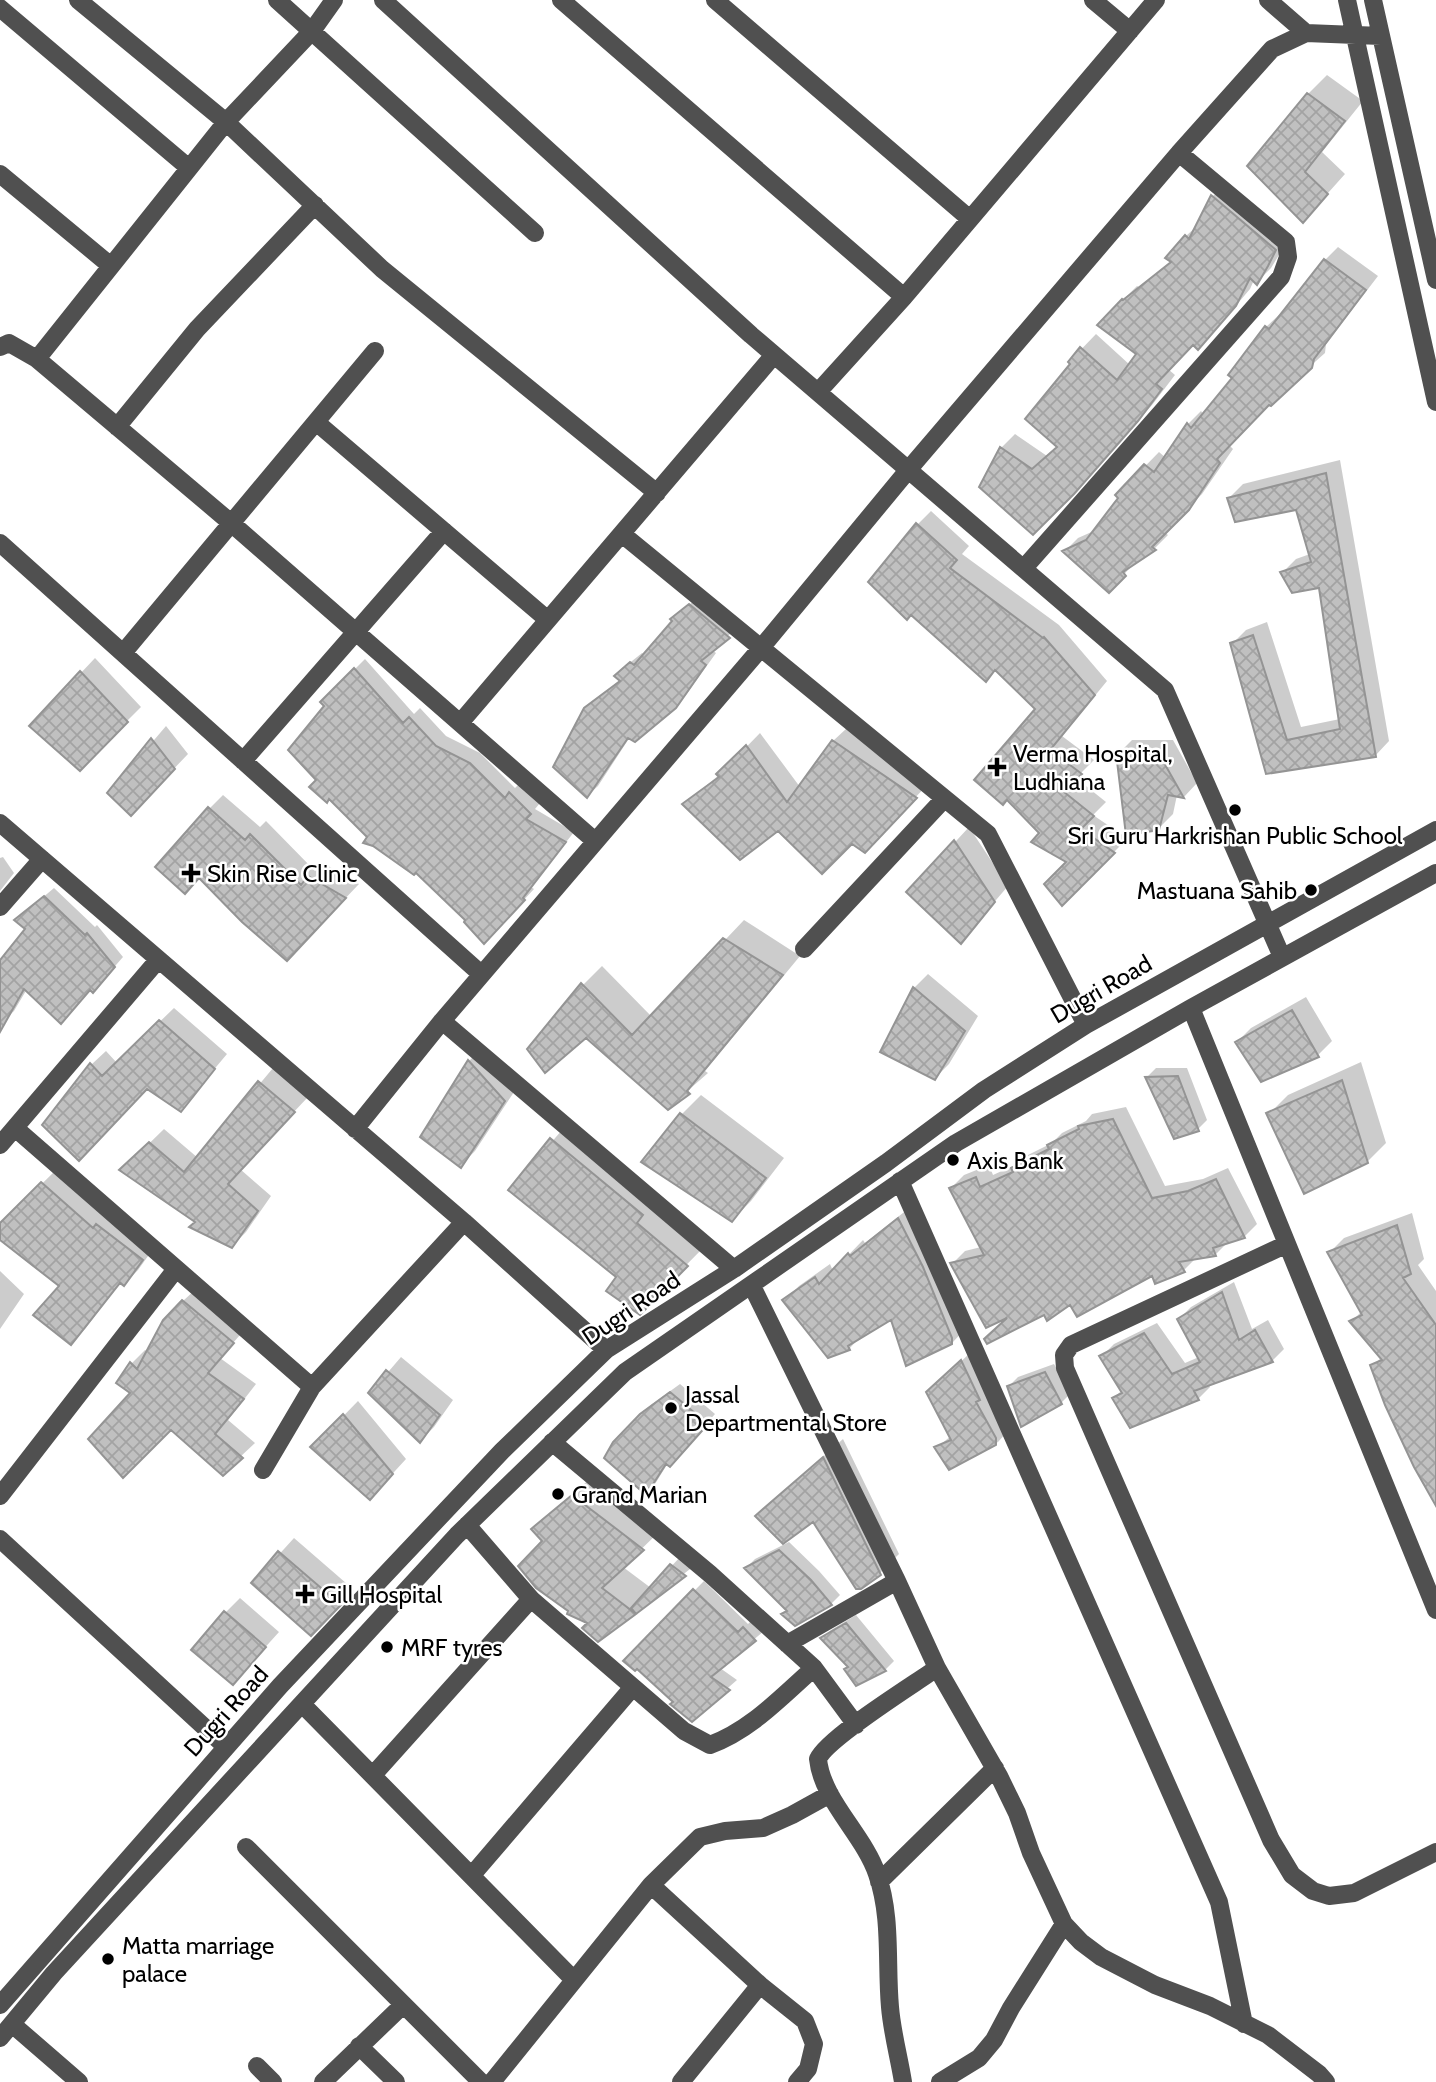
<svg xmlns="http://www.w3.org/2000/svg" width="1436" height="2082" font-family="Cabin,sans-serif">
<style>
.shadow{fill:#0003}
.building{fill:url(#building-cross-hatch);stroke:#949494;stroke-width:2}
.lines{fill:none;stroke-linecap:round;stroke-linejoin:round}
.minor{stroke:#505050;stroke-width:18}
.poi-dot{fill:#000;stroke:#fff;stroke-width:2.5}
.labels{text-anchor:middle;dominant-baseline:central;stroke-width:5;stroke-linejoin:round;paint-order:stroke}
.poi-label{font-size:24px;fill:#000;stroke:#fff;text-anchor:start}
.street-label{font-size:24px;fill:#000;stroke:#fff}
</style>
<defs>
<pattern id="building-cross-hatch" width="8" height="8" patternUnits="userSpaceOnUse" patternTransform="scale(1.75)"><rect width="8" height="8" fill="#c0c0c0"/><path d="M0 0l8 8M0 8l8-8" fill="none" stroke="#a3a3a3"/></pattern>
</defs>
<rect width="100%" height="100%" fill="#fff"/>
<path class="shadow" d="M1327 75 1363 101 1322 152 1345 174 1303 221 1250 166 1308 94Z
M1227 182 1282 250 1271 268 1257 282 1254 280 1250 289 1212 334 1198 348 1194 343 1168 369 1175 375 1152 405 1088 478 1035 531 1001 448 1015 434 1047 456 1058 446 1073 364 1070 361 1096 334 1130 365 1139 354 1099 324 1137 286 1139 287 1172 261 1186 236 1198 225 1213 196Z
M1338 247 1378 276 1326 344 1325 353 1269 403 1229 445 1233 449 1202 494 1164 532 1168 535 1155 548 1137 560 1109 591 1065 551 1078 538 1096 530 1120 498 1117 495 1159 452 1166 458 1188 424 1201 411 1204 415 1235 378 1266 327 1280 314 1282 316 1325 260Z
M1340 460 1389 741 1375 756 1268 772 1232 644 1246 630 1267 622 1301 727 1340 719 1320 586 1282 573 1296 559 1310 554 1298 508 1229 498 1243 484Z
M931 511 969 546 962 554 1059 625 1107 681 1062 736 1094 760 1076 778 1106 802 1093 815 1124 836V842L1063 903 1069 862 1041 833 1038 709 996 669 986 680 917 525Z
M701 595 739 626 712 650 716 653 686 695 674 707 630 737 598 786 587 796 586 709 621 679 627 665 642 653 645 655 675 621 672 619Z
M95 658 141 707 80 768 31 726Z
M365 659 414 714 420 708 446 736 480 753 515 788 520 783 540 803 535 809 574 832 531 887 534 889 494 932 468 919 416 870 369 837 318 780 326 706 322 702Z
M166 726 188 754 145 799 109 793Z
M847 728 929 783 878 837 852 842 778 829 684 804 719 775 760 733 800 787 833 741Z
M1132 740H1173L1197 783 1184 797 1177 795 1173 814 1159 828 1118 754Z
M223 795 260 827 266 821 315 871 323 863 359 884 301 945 200 876 209 809Z
M969 827 1008 886 961 941 909 892Z
M3 857 14 873 0 891V858Z
M54 888 95 927 97 925 123 957 102 981 27 989 14 1011 0 1024V963L27 928 16 920Z
M744 920 800 956 705 1071 708 1073 668 1108 586 1035 529 1050 583 985 602 966 652 1017Z
M928 974 978 1016 949 1064 935 1078 882 1051 914 988Z
M1306 997 1332 1041 1318 1055 1237 1042 1251 1028Z
M174 1008 227 1054 180 1110 148 1087 44 1125 92 1064 106 1051 117 1063Z
M483 1047 518 1086 475 1151 461 1165 469 1061Z
M1361 1062 1386 1143 1367 1162 1269 1114 1288 1095Z
M273 1068 308 1097 240 1169 271 1196 246 1232 232 1246 122 1170 164 1129 198 1158Z
M1156 1068H1187L1207 1120 1198 1129 1147 1077Z
M701 1095 784 1158 751 1201 732 1220 682 1114Z
M1126 1107 1165 1186 1203 1179 1228 1168 1257 1224 1244 1237 1228 1242 1216 1254 1197 1257 1184 1270 1156 1281 1152 1274 1045 1312 1012 1315 952 1264 965 1251 981 1247 951 1188 964 1175 989 1165 993 1175 1017 1164 1026 1156 1052 1143 1062 1133 1086 1121 1092 1114Z
M569 1122 704 1247 639 1313 619 1277 510 1190Z
M57 1169 156 1245 138 1270 124 1284 121 1282 85 1329 71 1343 61 1286 0 1238V1225Z
M913 1205 967 1327 953 1342 907 1363 892 1318 862 1335 849 1349 785 1300 799 1286 830 1264 833 1271 863 1240 865 1243Z
M1412 1213 1424 1259 1418 1265 1436 1291V1502L1372 1366 1382 1357 1352 1321 1362 1311 1330 1252 1344 1238Z
M0 1271 24 1294 0 1329Z
M1234 1282 1252 1329 1268 1320 1284 1349 1272 1361 1208 1384 1210 1387 1198 1399 1114 1398 1122 1390 1102 1356 1114 1344 1157 1323 1185 1363 1199 1357 1179 1319 1191 1307Z
M197 1288 246 1328 220 1358 256 1384 228 1420 255 1443 223 1473 119 1383 132 1363 145 1350 148 1352 183 1301Z
M970 1353 1007 1432 998 1442 950 1468 936 1448 951 1436 938 1383Z
M401 1357 453 1400 434 1427 420 1441 371 1392Z
M1054 1364 1070 1394 1061 1403 1009 1386 1018 1377Z
M680 1384 715 1414 679 1455 668 1463 655 1484 646 1493 615 1443 651 1405Z
M358 1401 406 1459 384 1483 313 1447Z
M843 1439 899 1554 880 1573 814 1520 757 1516Z
M594 1475 663 1528 623 1567 651 1588 681 1556 694 1566 598 1640 545 1541 534 1529Z
M294 1538 354 1590 325 1620 253 1583Z
M789 1542 819 1571 840 1595 831 1604 783 1614 788 1609 746 1568 755 1559Z
M704 1581 748 1624 753 1619 764 1631 720 1668 737 1680 692 1719 637 1667 625 1661Z
M240 1598 279 1632 233 1683 226 1612Z
M856 1615 894 1661 885 1670 857 1684 846 1669 849 1665 822 1638 831 1630Z"/>
<path class="building" d="M1307 93 1345 121 1305 172 1328 194 1303 223 1247 166Z
M1211 195 1276 250 1268 266 1257 285 1250 278 1236 306 1198 350 1193 345 1156 384 1162 389 1138 421 1074 494 1033 535 979 487 1000 447 1032 469 1057 447 1025 419 1070 364 1068 362 1080 347 1117 380 1136 354 1097 325 1122 299 1123 300 1171 262 1165 258 1185 235 1189 239Z
M1324 259 1366 290 1314 359 1312 368 1271 406 1269 405 1217 459 1220 463 1189 510 1152 547 1156 550 1123 572 1126 576 1109 593 1062 551 1086 540 1118 498 1115 495 1144 464 1154 472 1187 423 1191 428 1232 378 1228 375 1265 326 1269 329Z
M1326 473 1376 757 1266 774 1230 643 1253 635 1287 740 1340 729 1319 588 1292 593 1280 572 1311 562 1296 510 1235 522 1227 498Z
M916 523 957 560 950 568 1043 638 1044 637 1095 695 1050 750 1082 774 1064 792 1094 816 1081 829 1115 853 1062 906 1044 884 1066 862 1031 842 1039 833 1007 800 1003 805 974 780 1035 709 995 670 986 682 911 615 907 620 868 582Z
M689 604 730 638 701 661 706 665 676 708 635 742 628 738 587 798 553 767 584 708 620 681 614 676 630 662 634 665 672 621 670 619Z
M354 668 403 723 409 717 436 746 470 763 505 798 509 792 531 814 526 819 566 842 523 898 525 900 484 944 464 922 465 920 416 873 414 875 373 846 363 843 367 837 329 799 327 803 309 787 316 780 288 750 324 706 320 702Z
M80 671 128 722 80 771 29 726Z
M151 738 175 769 131 816 107 793Z
M832 740 917 798 865 853 852 844 822 874 778 831 740 860 682 804 719 777 716 774 746 745 787 802Z
M1116 753 1159 754 1184 798 1168 795 1159 830 1126 835Z
M208 807 245 840 250 834 301 885 308 876 346 898 287 961 242 922 199 878 185 894 155 867Z
M954 840 995 902 961 944 906 892Z
M44 896 85 935 87 933 115 967 93 993 90 990 61 1024 24 989 0 1032V960L25 929 14 920Z
M723 938 783 975 687 1091 690 1094 668 1110 586 1038 545 1073 527 1049 581 983 632 1035Z
M913 987 965 1031 935 1080 880 1052Z
M1292 1010 1319 1057 1261 1082 1235 1042Z
M159 1020 215 1069 181 1112 147 1089 79 1161 42 1125 90 1063 102 1076Z
M468 1060 505 1101 461 1168 420 1137Z
M1178 1076 1199 1131 1174 1139 1145 1077Z
M1342 1080 1368 1163 1304 1194 1266 1113Z
M258 1081 295 1112 228 1184 258 1211 232 1248 189 1227 195 1222 119 1170 149 1142 184 1172Z
M680 1113 766 1178 732 1222 641 1162Z
M1113 1119 1152 1198 1188 1191 1216 1179 1245 1238 1213 1248 1216 1256 1179 1262 1185 1272 1155 1284 1152 1276 1077 1317 1070 1305 1047 1321 1044 1315 987 1344 984 1339 1007 1318 986 1328 950 1263 984 1255 949 1188 976 1177 980 1187 1013 1172 1011 1168 1049 1149 1047 1145 1079 1129 1078 1126Z
M550 1138 643 1215 637 1223 688 1266 640 1315 606 1291 616 1277 508 1190Z
M41 1182 93 1228 96 1224 143 1260 124 1286 120 1283 71 1345 33 1315 59 1286 0 1240V1223Z
M898 1218 923 1267 952 1338V1344L906 1366 891 1320 848 1346 850 1350 828 1358 782 1300 815 1277 819 1284 848 1253 850 1256Z
M1397 1225 1411 1274 1403 1278 1436 1325V1506L1414 1467 1385 1405 1370 1365 1382 1360 1349 1321 1362 1315 1327 1252Z
M1222 1292 1239 1340 1255 1330 1273 1362 1194 1391 1199 1400 1130 1428 1112 1398 1122 1393 1099 1356 1144 1333 1172 1374 1200 1362 1177 1319Z
M182 1300 234 1343 208 1373 244 1399 215 1434 243 1458 223 1476 171 1430 123 1478 88 1439 130 1393 116 1383 130 1362 137 1369 163 1320Z
M961 1360 980 1400 976 1402 996 1438V1445L949 1470 934 1447 951 1440 926 1392Z
M386 1370 440 1415 420 1443 368 1393Z
M1045 1372 1062 1404 1021 1427 1007 1386Z
M670 1392 708 1424 670 1467 666 1464 646 1495 604 1458 613 1442 640 1414Z
M343 1414 393 1474 370 1500 310 1447Z
M823 1457 881 1575 861 1589H856L813 1522 783 1544 755 1516Z
M572 1495 644 1550 602 1588 636 1614 598 1642 582 1628 587 1623 567 1614 568 1611 536 1588 518 1566 542 1541 531 1529Z
M779 1550 811 1580 832 1605 795 1626 781 1614 787 1611 744 1568Z
M278 1551 341 1605 311 1636 251 1583Z
M670 1564 686 1576 636 1614 631 1608Z
M693 1589 738 1632 743 1627 756 1641 711 1677 730 1690 692 1722 670 1704 673 1702 637 1669 635 1671 623 1661Z
M224 1611 266 1647 233 1685 191 1650Z
M846 1623 886 1671 856 1686 844 1669 848 1667 820 1638Z"/>
<g class="lines">
<path class="minor" d="M78 0 226 122 382 269 657 493
M277 0 535 233
M383 0 751 335 1165 690 1282 957
M561 0 904 297 818 392
M715 0 970 219
M1093 0 1130 31
M1268 0 1306 33
M1347 0 1436 402
M1373 0 1436 280
M0 8 189 168
M0 174 111 266
M904 297 1156 0
M0 347 9 343 37 359 230 522 595 841
M37 359 226 122 312 31 334 0
M316 422 548 620
M117 427 197 329 315 205
M622 534 988 834 1086 1025
M0 543 481 974
M1024 568 1281 277 1288 257 1286 242 1179 153
M123 653 375 351
M460 723 774 355
M243 761 444 531
M0 823 464 1222 606 1350
M0 907 42 859
M804 949 944 799
M1191 1008 1436 1610
M442 1021 734 1269
M15 1128 312 1387 464 1222
M355 1129 442 1021 761 648 909 469 1179 153 1272 49 1306 33 1381 36
M0 1145 158 960
M900 1181 1219 1902 1244 2024
M1287 1244 1071 1345 1064 1355 1065 1368 1271 1840 1292 1875 1313 1891 1329 1896 1354 1893 1436 1852
M752 1286 897 1581 937 1668 999 1776 1017 1813 1031 1853 1064 1924 1081 1942 1101 1957 1155 1985 1210 2006 1268 2035 1319 2074 1326 2082
M552 1442 710 1574 814 1668 856 1725
M263 1470 312 1387
M0 1496 176 1269
M467 1525 531 1599
M0 1539 226 1747
M787 1644 897 1581
M302 1704 574 1980
M373 1775 531 1599 684 1731 710 1745C751 1730 781 1697 814 1668
M246 1847 481 2082
M472 1875 633 1687
M879 1882 995 1768
M651 1885 760 1985
M0 2005 280 1686 502 1451 606 1350 734 1269 886 1163 984 1090 1086 1025 1436 830
M12 2024 79 2082
M0 2038 54 1973 457 1535 625 1372 956 1143 1191 1008 1436 873
M359 2046 396 2082
M257 2066 273 2082
M323 2082 403 2005
M492 2082 651 1885 700 1837 725 1831 763 1828 792 1815 830 1794
M681 2082 760 1985 805 2021 814 2044 808 2069 797 2082
M903 2082C899 2057 892 2032 890 2007 886 1962 892 1917 877 1874 864 1835 822 1800 818 1759 827 1738 913 1685 937 1668
M940 2082 979 2058 994 2040 1011 2008 1064 1924"/>
</g>
<g class="poi-dot">
<path d="M993.5 756.5h7v7h7v7h-7v7h-7v-7h-7v-7h7z"/>
<circle cx="1235" cy="810" r="7"/>
<path d="M187.5 862.5h7v7h7v7h-7v7h-7v-7h-7v-7h7z"/>
<circle cx="1311" cy="890" r="7"/>
<circle cx="953" cy="1160" r="7"/>
<circle cx="671" cy="1408" r="7"/>
<circle cx="558" cy="1494" r="7"/>
<path d="M301.5 1583.5h7v7h7v7h-7v7h-7v-7h-7v-7h7z"/>
<circle cx="387" cy="1647" r="7"/>
<circle cx="108" cy="1959" r="7"/>
</g>
<g class="labels">
<g class="poi-label">
<text x="1013" y="753">Verma Hospital,<tspan x="1013" dy="28">Ludhiana</tspan></text>
<text x="1235" y="835" text-anchor="middle">Sri Guru Harkrishan Public School</text>
<text x="207" y="873">Skin Rise Clinic</text>
<text x="1297" y="890" text-anchor="end">Mastuana Sahib</text>
<text x="967" y="1160">Axis Bank</text>
<text x="685" y="1394">Jassal<tspan x="685" dy="28">Departmental Store</tspan></text>
<text x="572" y="1494">Grand Marian</text>
<text x="321" y="1594">Gill Hospital</text>
<text x="401" y="1647">MRF tyres</text>
<text x="122" y="1945">Matta marriage<tspan x="122" dy="28">palace</tspan></text>
</g>
<g class="street-label">
<text transform="translate(1101 989) rotate(-30)">Dugri Road</text>
<text transform="translate(631 1308) rotate(-34)">Dugri Road</text>
<text transform="translate(226 1711) rotate(-48)">Dugri Road</text>
</g>
</g>
</svg>
